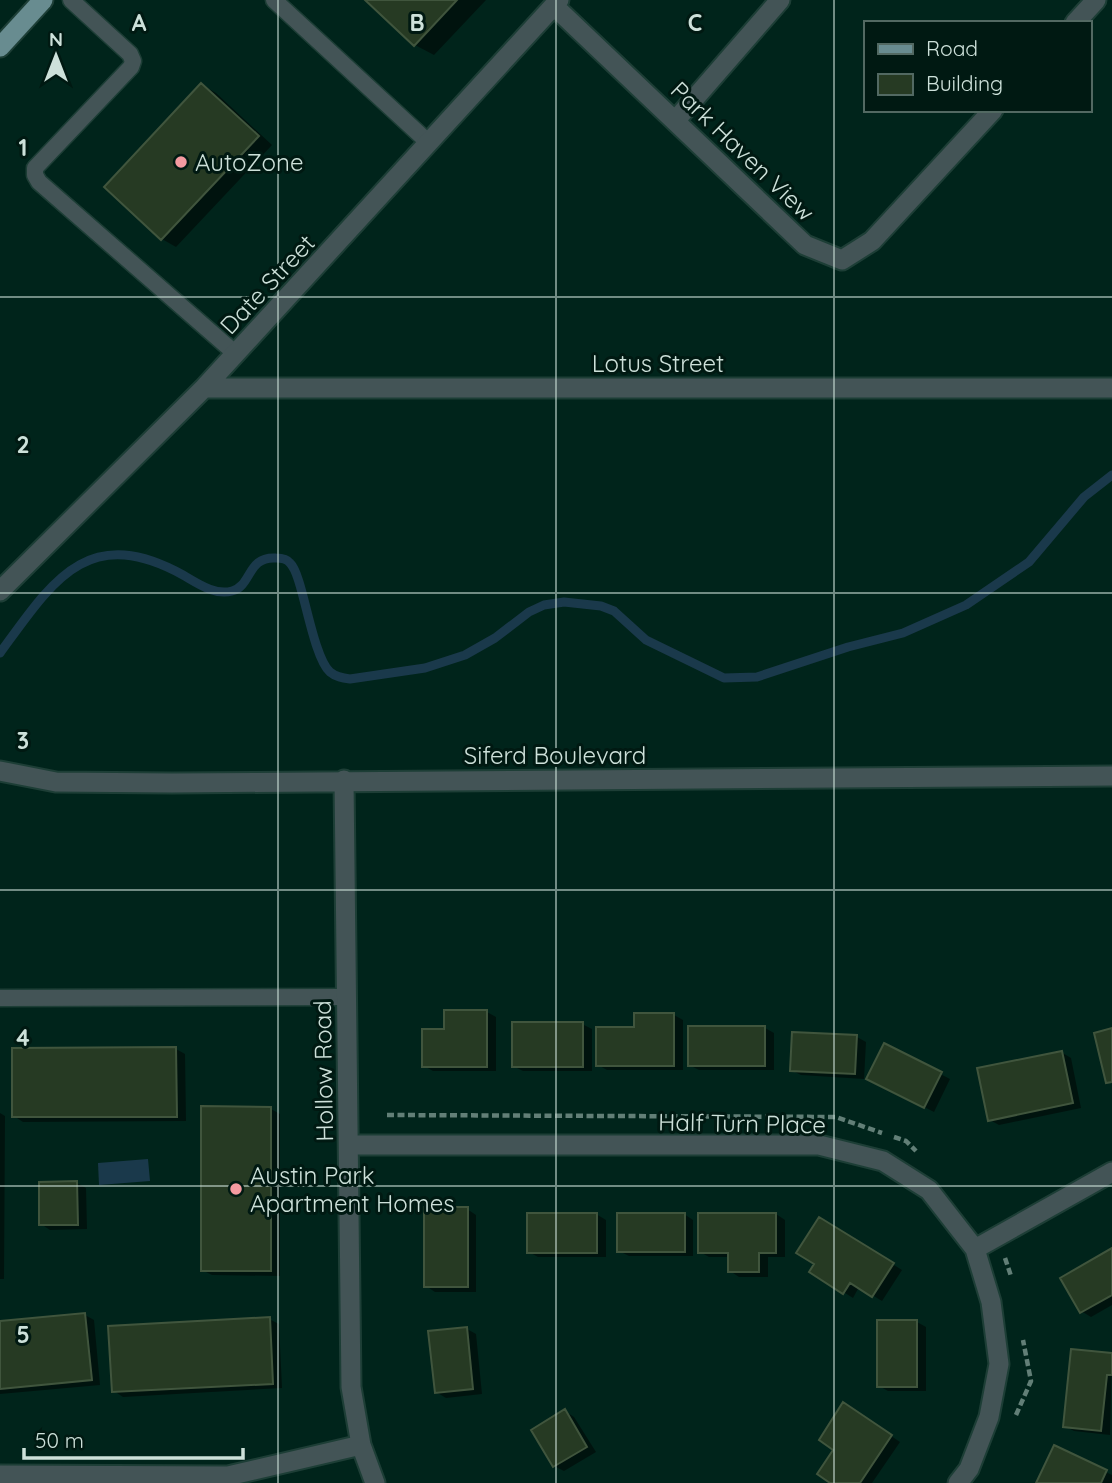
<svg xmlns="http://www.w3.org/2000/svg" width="1112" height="1483" font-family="Quicksand,sans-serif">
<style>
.water{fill:#1a394b}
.shadow{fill:#0007}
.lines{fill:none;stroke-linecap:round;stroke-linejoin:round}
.stream{stroke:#1a394b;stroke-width:9}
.building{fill:#263a23;stroke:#40553d;stroke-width:2}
.service-casing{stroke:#1d3e36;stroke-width:19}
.minor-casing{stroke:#1d3e36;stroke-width:23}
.primary-casing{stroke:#1d3e36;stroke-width:23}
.path{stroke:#627f77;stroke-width:4.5;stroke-dasharray:7 3.5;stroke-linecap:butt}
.service{stroke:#435456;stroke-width:16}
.minor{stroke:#435456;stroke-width:19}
.primary{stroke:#688c90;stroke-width:19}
.grid{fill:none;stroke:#cde1da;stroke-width:2;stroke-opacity:0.55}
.poi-dot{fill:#f49aa0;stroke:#001912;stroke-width:2.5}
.labels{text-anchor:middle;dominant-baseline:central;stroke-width:6;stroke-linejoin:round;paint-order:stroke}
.street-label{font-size:24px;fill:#cde1da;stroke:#001912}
.poi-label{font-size:24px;fill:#cde1da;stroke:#001912;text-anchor:start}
.grid-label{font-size:23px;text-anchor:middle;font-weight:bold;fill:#cde1da;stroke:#001912;stroke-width:6;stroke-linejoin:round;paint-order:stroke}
</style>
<rect width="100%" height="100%" fill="#00241b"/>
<path class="water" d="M148 1159 150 1181 99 1185 98 1163Z"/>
<path class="shadow" d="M367 0H486L434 55 415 45Z
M202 85 216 93 272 145 176 247 162 239Z
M487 1012 496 1017V1071H433L424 1066 446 1031Z
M674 1015 683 1020V1070H607L598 1065 635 1029Z
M582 1024 592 1029V1071H523L513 1066Z
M765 1028 774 1033V1070H699L689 1065Z
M857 1037 866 1042 864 1079 801 1075 791 1070Z
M884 1045 950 1079 934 1112 877 1083Z
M176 1049 185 1054 186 1121 23 1122 14 1116Z
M1061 1052 1071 1058 1081 1108 999 1125 990 1120Z
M271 1109 280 1114V1276L212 1275 202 1270Z
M0 1113 5 1116 4 1279H0Z
M77 1183 86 1188 87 1229 50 1230 41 1224Z
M467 1209 476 1215V1292H435L426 1286Z
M596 1214 606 1220V1257H538L529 1252Z
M684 1214 693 1220V1256H629L619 1251Z
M776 1214 785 1220V1257H768V1277H739L730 1271V1257H709L700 1252Z
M820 1219 902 1270 882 1301 859 1287 853 1298 811 1272 816 1263Z
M1112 1250V1305L1091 1317 1081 1311Z
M85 1315 94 1320 100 1385 0 1394V1323Z
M269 1319 279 1324 282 1388 123 1397 114 1391Z
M917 1322 926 1327V1391H888L879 1386Z
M467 1329 476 1334 482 1394 446 1398 436 1392Z
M1112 1355 1110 1435 1074 1431 1065 1426Z
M853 1410 900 1442 872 1483H833L836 1449Z
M565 1411 574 1417 596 1452 564 1471 554 1466Z
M1055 1448 1112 1475V1483H1038Z"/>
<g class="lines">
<path class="stream" d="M0 653C52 582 87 522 183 575 197 583 215 596 232 591 252 586 247 556 276 558 281 558 287 559 290 563 295 568 297 576 299 582 306 603 316 660 330 672 336 677 342 678 350 679L425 668 465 655 495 638 529 612 544 605 564 602 601 606 614 611 646 640 724 678 757 677 848 647 903 633 966 605 1029 562 1084 497 1112 475"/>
</g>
<path class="building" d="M365 0H457L414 46Z
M201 83 259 136 161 240 104 187Z
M444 1010H487V1067H422V1029H444Z
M634 1013H674V1066H596V1027H634Z
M512 1022H583V1067H512Z
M688 1026H765V1066H688Z
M1112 1028V1082L1106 1083 1094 1033Z
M792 1032 857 1035 855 1074 790 1071Z
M884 1043 942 1072 924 1108 866 1079Z
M176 1047 177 1117H12V1048Z
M1062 1051 1073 1103 988 1121 977 1068Z
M201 1106 271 1107V1271H201Z
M77 1181 78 1225H39V1182Z
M424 1207H468V1287H424Z
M527 1213H597V1253H527Z
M617 1213H685V1252H617Z
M698 1213H776V1253H759V1272H728V1253H698Z
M819 1217 894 1263 872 1297 850 1283 843 1294 809 1272 814 1264 796 1253Z
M1112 1248V1295L1080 1313 1060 1278Z
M85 1313 92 1380 0 1389V1321Z
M270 1317 273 1384 112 1392 108 1326Z
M877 1320H917V1387H877Z
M467 1327 473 1389 435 1393 428 1331Z
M1071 1349 1112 1353V1375H1107L1101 1431 1063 1427Z
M843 1402 892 1435 860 1483H830L817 1474 833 1450 819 1440Z
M565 1409 587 1447 553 1467 531 1430Z
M1054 1445 1107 1470 1101 1483H1036Z"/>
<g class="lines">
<g class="service-casing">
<path id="service" d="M71 0 130 54 133 61 131 67 35 168V175L39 182 236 354
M274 0 429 143
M0 998 346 997"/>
</g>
<g class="minor-casing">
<path id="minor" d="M554 6 805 245 842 260 872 241 993 110
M1075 23 1096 0
M675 121 780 0
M204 388H1112
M0 591 204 388 559 0
M0 771 56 782 172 783 1112 776
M344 780 351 1387 361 1445 375 1483
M349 1145H819L883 1161 929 1190 975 1249 991 1302 999 1364 989 1417 969 1469 958 1483
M975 1249 1112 1172
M0 1475 228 1476 361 1445"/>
</g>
<g class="primary-casing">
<path id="primary" d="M0 47 43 0"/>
</g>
<path class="path" d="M387 1115 836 1117 882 1133
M894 1137 906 1141 916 1151
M1005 1258 1011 1276
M1016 1415 1031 1381 1023 1340"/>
<use href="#service" class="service"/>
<use href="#minor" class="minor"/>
<use href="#primary" class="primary"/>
</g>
<path class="grid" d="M278 0V1483M556 0V1483M834 0V1483M0 297H1112M0 593H1112M0 890H1112M0 1186H1112"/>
<g class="poi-dot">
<circle cx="181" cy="162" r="7"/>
<circle cx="236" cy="1189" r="7"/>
</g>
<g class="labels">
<g class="street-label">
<text transform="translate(743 151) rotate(44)">Park Haven View</text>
<text transform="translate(267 284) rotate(-47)">Date Street</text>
<text x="658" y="363">Lotus Street</text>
<text x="555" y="755">Siferd Boulevard</text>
<text transform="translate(323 1071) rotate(-91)">Hollow Road</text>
<text transform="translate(742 1123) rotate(1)">Half Turn Place</text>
</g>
<g class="poi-label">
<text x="195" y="162">AutoZone</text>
<text x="250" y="1175">Austin Park<tspan x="250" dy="28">Apartment Homes</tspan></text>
</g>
</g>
<g class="grid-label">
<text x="139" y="31">A</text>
<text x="417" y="31">B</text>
<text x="695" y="31">C</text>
<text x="23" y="156">1</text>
<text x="23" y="453">2</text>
<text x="23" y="749">3</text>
<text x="23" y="1046">4</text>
<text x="23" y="1343">5</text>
</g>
<rect x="864" y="21" width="228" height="91" fill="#001912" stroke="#526962" stroke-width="2"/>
<rect x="878" y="44" width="35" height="10" fill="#688c90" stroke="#526962" stroke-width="2"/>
<text x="926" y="56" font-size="21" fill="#cde1da">Road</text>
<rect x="878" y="74" width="35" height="21" fill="#263a23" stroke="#526962" stroke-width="2"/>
<text x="926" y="91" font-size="21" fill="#cde1da">Building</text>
<g transform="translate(56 56)" stroke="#001912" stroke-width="5" paint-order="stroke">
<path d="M0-5L12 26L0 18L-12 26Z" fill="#cde1da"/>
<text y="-10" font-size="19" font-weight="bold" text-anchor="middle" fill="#cde1da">N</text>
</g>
<path d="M24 1448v10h219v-10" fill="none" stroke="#cde1da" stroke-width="3.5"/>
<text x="35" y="1448" font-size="21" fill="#cde1da" stroke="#001912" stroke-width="5" paint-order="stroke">50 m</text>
</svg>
